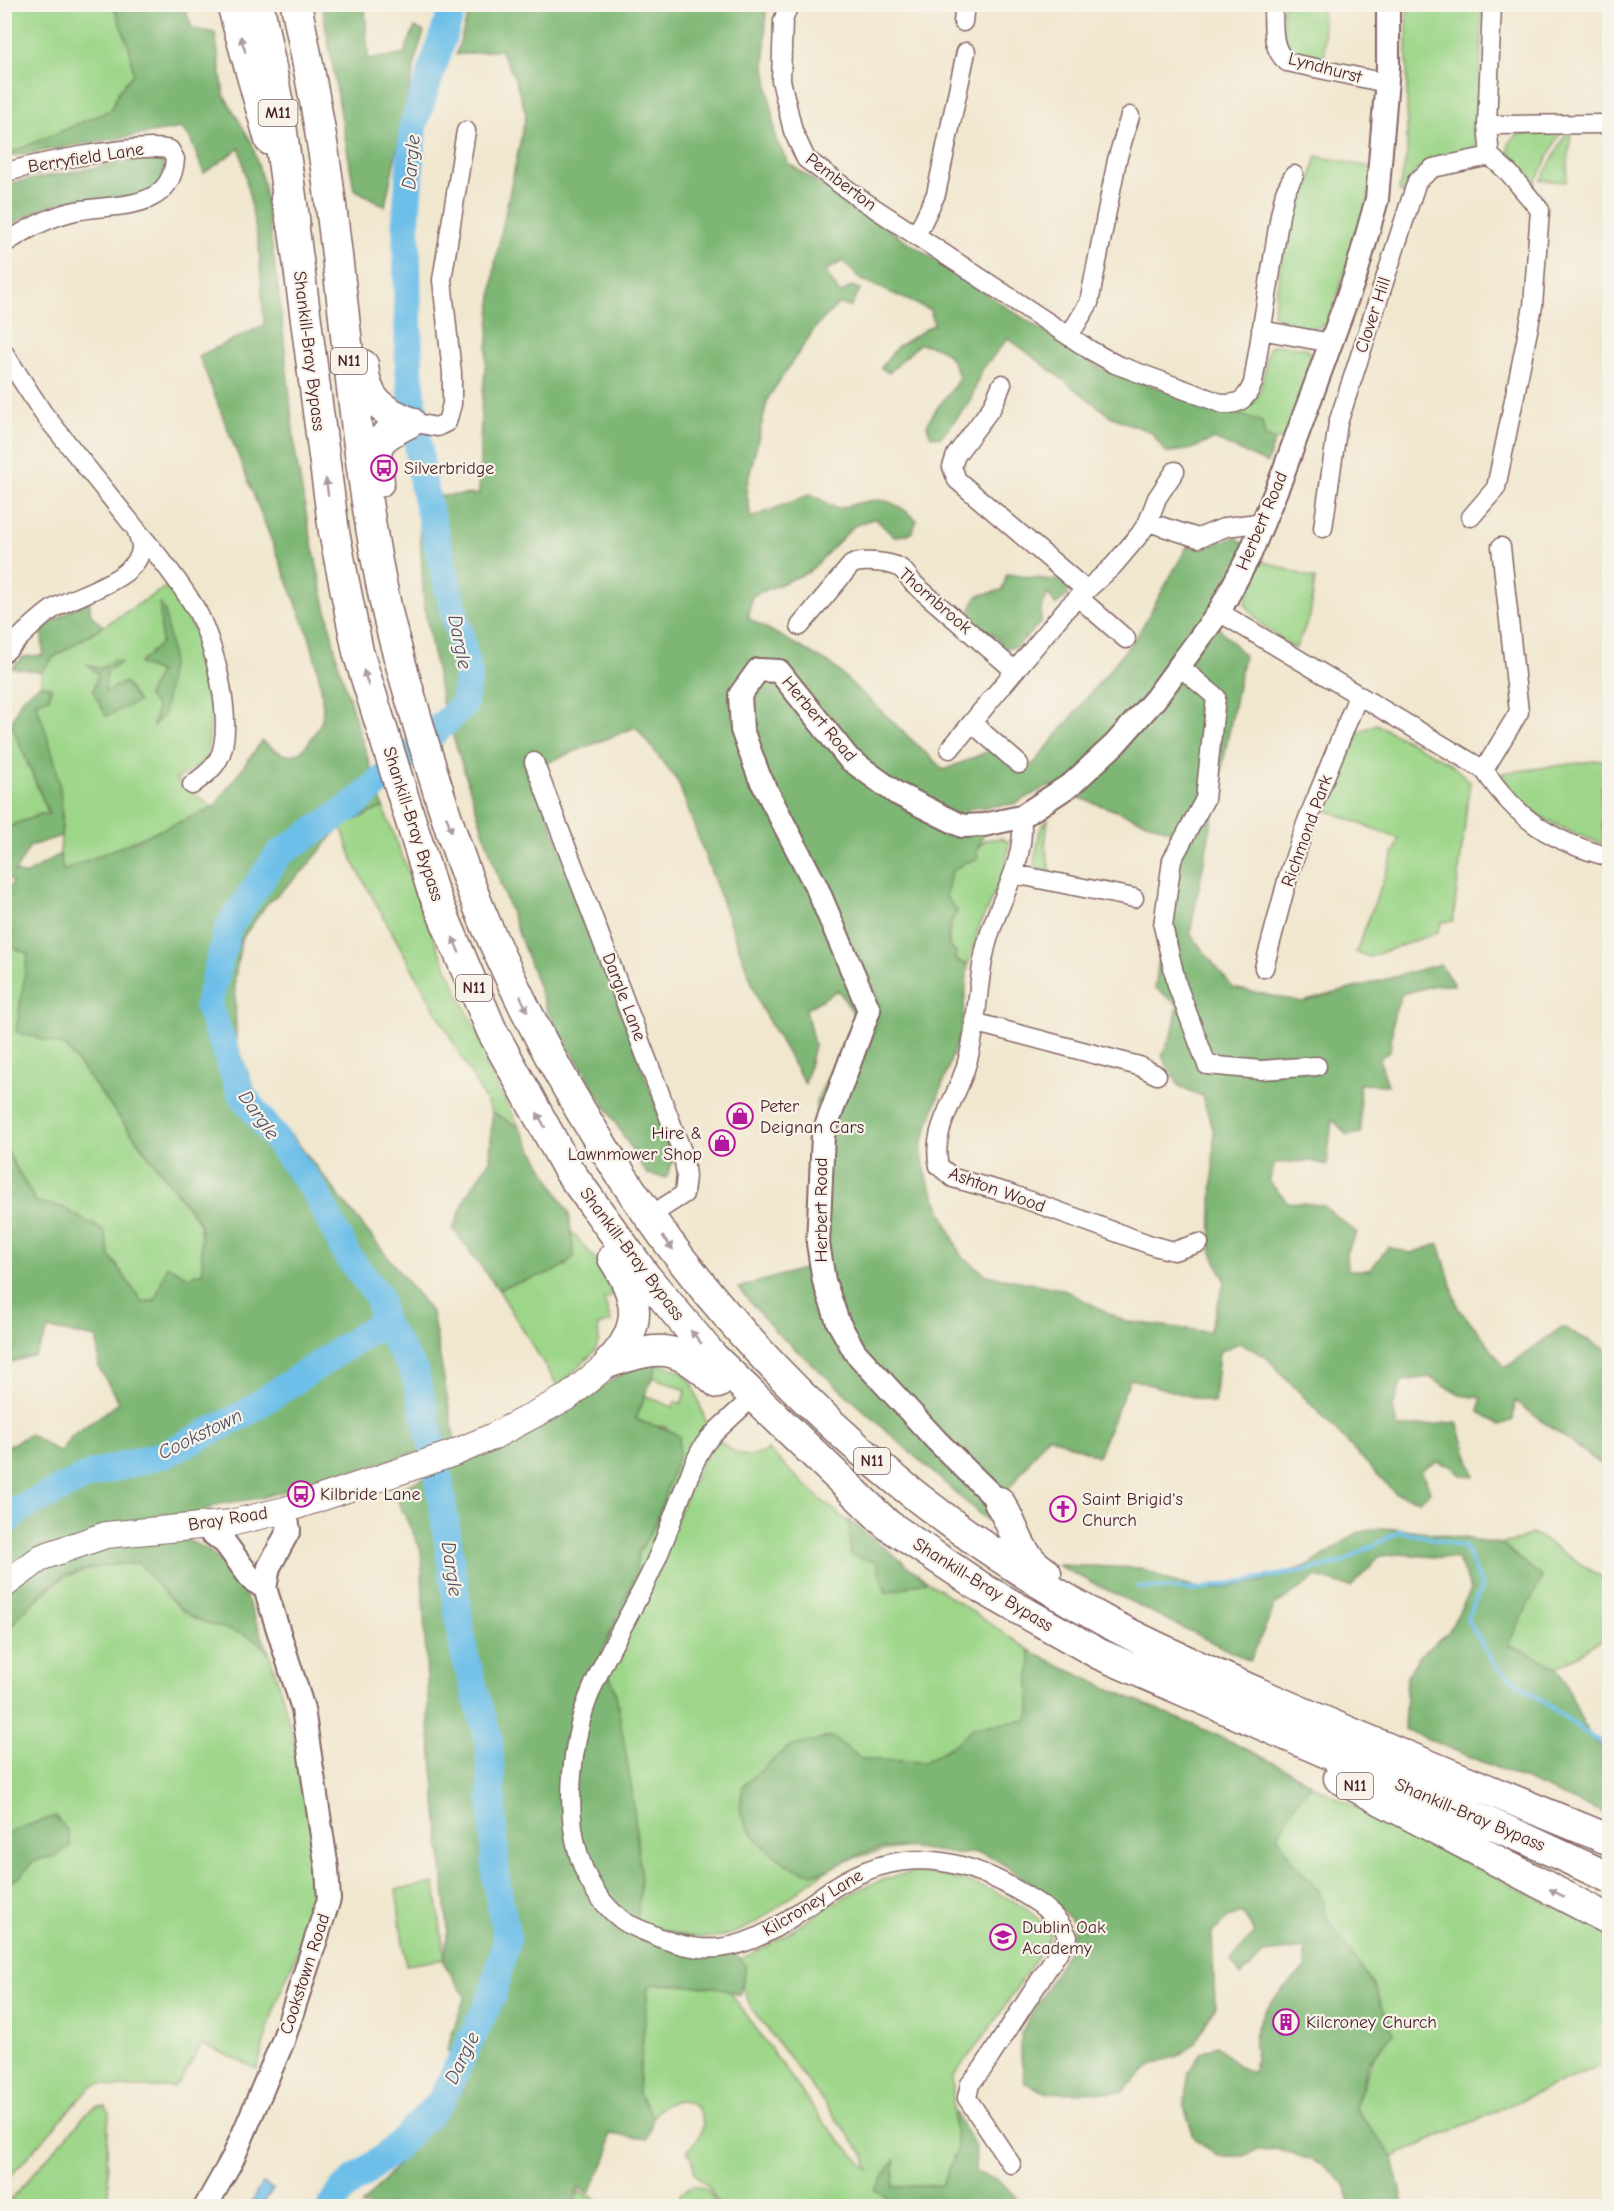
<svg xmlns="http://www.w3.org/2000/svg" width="1614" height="2211" font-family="'Comic Neue',sans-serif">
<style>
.green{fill:#9dd689;stroke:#747a5a;stroke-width:1.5}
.forest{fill:#7eb775;stroke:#646b50;stroke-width:1.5;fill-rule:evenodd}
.water{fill:#6dbfe9;stroke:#5c6f8a;stroke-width:1.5}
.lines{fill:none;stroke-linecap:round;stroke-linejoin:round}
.stream{stroke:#6dbfe9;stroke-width:4.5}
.river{stroke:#6dbfe9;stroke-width:28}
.minor-casing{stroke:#846564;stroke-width:21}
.tertiary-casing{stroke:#846564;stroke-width:26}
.secondary-casing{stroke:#846564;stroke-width:28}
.trunk-casing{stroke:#846564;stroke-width:33}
.motorway-casing{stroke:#846564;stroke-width:36}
.minor{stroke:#fff;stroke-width:18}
.tertiary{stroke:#fff;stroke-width:22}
.secondary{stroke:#fff;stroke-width:26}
.trunk{stroke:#fff;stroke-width:30}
.motorway{stroke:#fff;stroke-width:33}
.oneway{fill:#ae9aa0}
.labels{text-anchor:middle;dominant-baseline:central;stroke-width:4.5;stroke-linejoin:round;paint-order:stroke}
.shield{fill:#f7f3e8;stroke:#7e5f64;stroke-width:1.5}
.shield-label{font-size:16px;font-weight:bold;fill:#4a1f2b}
.street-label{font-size:18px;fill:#4a1f2b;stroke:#f7f3e8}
.poi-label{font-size:18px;fill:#4a1f2b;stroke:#f7f3e8;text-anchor:start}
.water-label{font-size:20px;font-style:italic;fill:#544f64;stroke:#f7f3e8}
</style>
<rect width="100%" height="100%" fill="#f7f3e8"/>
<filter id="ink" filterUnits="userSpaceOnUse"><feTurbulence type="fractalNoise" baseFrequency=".0167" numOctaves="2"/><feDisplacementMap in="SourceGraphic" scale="12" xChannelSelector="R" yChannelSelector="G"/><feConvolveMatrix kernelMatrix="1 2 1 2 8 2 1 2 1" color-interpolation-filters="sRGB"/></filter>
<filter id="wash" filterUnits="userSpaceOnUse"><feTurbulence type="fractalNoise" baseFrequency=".008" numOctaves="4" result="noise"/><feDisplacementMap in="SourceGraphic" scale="24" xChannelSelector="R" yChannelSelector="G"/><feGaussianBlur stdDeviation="1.35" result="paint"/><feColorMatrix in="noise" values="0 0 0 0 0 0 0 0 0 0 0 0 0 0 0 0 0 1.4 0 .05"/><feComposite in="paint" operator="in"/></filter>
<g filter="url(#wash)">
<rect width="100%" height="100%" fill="#f1e7cf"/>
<path class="green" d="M5 5H183L191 97 5 157Z
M1282 5H1322L1325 57 1288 51 1284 45Z
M1407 5H1482L1479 119 1475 148C1445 172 1423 145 1403 194L1399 191 1407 154Z
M1561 132 1534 184C1522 172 1493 148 1519 134Z
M1566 134H1571L1566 182 1541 180Z
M1317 156 1375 168 1366 208 1328 323C1313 332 1298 327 1281 324L1273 313 1292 193 1307 192Z
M1275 345 1306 348 1316 361 1290 437 1275 440 1265 437 1262 422 1239 415C1268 396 1260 378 1269 348Z
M1262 561 1315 579 1310 616 1295 649 1261 624 1245 604 1253 577Z
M169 585 202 646 213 695 207 757 193 770 176 779 213 808 63 871 60 854 63 811 36 703 49 697 51 688 41 684V672L54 657Z
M11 723 49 815 41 814 5 828V744Z
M1376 724 1448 762 1470 781 1453 921 1442 922 1437 933 1369 957 1356 952 1399 839 1324 809 1359 732Z
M1609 759V780L1601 787 1603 844C1565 831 1518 812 1502 773Z
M383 807 437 946 490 1061 485 1065 520 1128 492 1112 353 862 341 826Z
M1048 819 1045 847 1051 873 1039 870 1034 863 1040 830Z
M1002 838 1009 842 1006 868 979 927 968 965 955 960C946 941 947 929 957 911L946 897 951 872 966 862 985 840Z
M4 944 28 953 16 1031 65 1046 200 1224 203 1272C180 1279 165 1301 142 1302L110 1256 104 1231 61 1207 36 1202 5 1147Z
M571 1231 597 1261 600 1271 603 1270 613 1296 604 1299 611 1322 598 1326 599 1340 595 1351 558 1387 498 1289 567 1265 572 1254Z
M658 1363 683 1372 693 1385 707 1425C677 1454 667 1522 649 1561 635 1592 618 1622 602 1652L635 1576 638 1554 655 1525 679 1453 666 1427 648 1425 636 1419 645 1396 673 1407 675 1402 681 1404 686 1390 652 1377Z
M718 1438C732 1454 749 1462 768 1450L819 1498 871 1540 889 1592 927 1581 1029 1650C1033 1666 1029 1671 1029 1685 1030 1699 1032 1706 1029 1720L974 1727 1001 1857C978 1853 952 1844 929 1845 903 1847 868 1852 844 1862 824 1870 804 1886 787 1900 729 1947 705 1945 636 1921L607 1673 702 1461Z
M1532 1533 1609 1582V1635L1557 1668 1508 1645 1542 1577 1501 1544 1520 1540Z
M140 1554 261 1643 269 1653C287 1705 326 1860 313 1909 305 1940 289 1969 278 1999 269 2022 263 2046 257 2069L202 2044 180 2082 174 2087H114C106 2082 99 2083 90 2087L5 2182V1634L22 1612 64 1577Z
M1303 1781 1609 1934V2061L1393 2157 1355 2108 1380 2039 1253 1846Z
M915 1872C962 1877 1018 1893 1050 1931V1937L993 2024 953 2077V2110L963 2145 946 2188 905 2206H720L707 2185 694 2173 693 2158 687 2152C691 2146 698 2140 701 2133 712 2100 667 2089 653 2118L636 2090 647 1982 724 1984 824 2123 869 2171 865 2156 751 2008 733 1962C802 1935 838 1884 915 1872Z
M435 1884 445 1959 406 1965 396 1889Z
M97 2106H105L109 2112 107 2149 109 2206H5L87 2113Z
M695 2185C707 2188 712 2195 717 2206H677L681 2193Z
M579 2192 613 2206H573Z"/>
<path class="forest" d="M113 5H183L193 29 215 33 224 95 252 143 264 186 281 312 296 458 309 529 338 663 383 807 341 826 304 870 266 905 241 940 235 978 236 1041 259 1102 295 1140 432 1313 455 1441 260 1498 219 1504 163 1529 208 1550 239 1580 269 1653C249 1627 217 1632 191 1616 173 1606 152 1578 139 1563 115 1565 87 1566 65 1576 48 1584 16 1618 5 1634V1448L30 1434 60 1453 71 1436 119 1403 99 1368 97 1338 49 1329 35 1355 5 1364 4 1147 36 1202 61 1207 104 1231 110 1256 142 1302 155 1301 167 1265 188 1277 203 1272 200 1223 65 1046 16 1032 28 954 5 944V892L13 882 5 875V828L41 814H49L11 723 22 698 41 684 51 688 49 698 36 703C53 751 65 784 61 836L30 846 15 872 26 875 60 854 63 871 213 808 262 741C282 755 295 765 311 739 314 733 321 725 322 719 326 697 315 657 309 636L199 356 264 325 259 246 240 148 204 173 189 136 181 128 5 157V155L111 110 119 91 133 74 130 50Z
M322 5H365L368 59 403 55 415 27 424 32 417 53 385 206 354 189Z
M471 5H766L765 67 776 140 789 164 1099 368 1262 422 1265 437 1275 440 1267 463 1214 439 1192 449 1166 453 1151 432 1112 417 1008 338 981 371 970 402 941 437 931 436 927 426C934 406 951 396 959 377 951 353 945 347 919 344L889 373 881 368 897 347 934 324 930 310 860 279 843 261 825 271 840 294 851 286 860 289 851 307 838 304 815 328 768 398 746 489 751 518 811 494 837 509C875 499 885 492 917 520L912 533 894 537 875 518 854 526 809 572 752 596 748 618 831 664 944 770 991 750 1020 774 1036 761 1137 636 1188 545 1199 549 1236 537 1245 545 1218 627 1244 655 1190 934 1233 988 1303 1002 1440 964 1454 985H1435L1402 994 1394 1014 1390 1051 1379 1059 1388 1085 1359 1084 1361 1133 1347 1135 1332 1119 1327 1165 1312 1161 1275 1163 1269 1182 1288 1202 1322 1205 1357 1233 1346 1252 1347 1270H1370L1388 1247 1411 1253 1439 1244 1458 1308 1479 1332 1505 1368 1562 1327 1609 1351V1470L1515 1401 1513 1420 1501 1425 1479 1412 1481 1398 1460 1395 1429 1377 1402 1381 1393 1407 1397 1428 1457 1422 1474 1476 1461 1475 1451 1466 1437 1462 1421 1471 1431 1492 1420 1500 1396 1494 1265 1356 1239 1343 1219 1352 1214 1403 1130 1379 1098 1456 1048 1436 986 1520 775 1331 738 1288 813 1266 831 1128 815 1122 816 1102 856 1017 838 990 806 1009 814 1045 805 1084 761 1008 678 782 636 727 531 769 675 1156 666 1178 647 1174 548 1013 500 883 442 702 424 605 418 497 479 494 481 413 495 263 526 114 514 76 500 50 456 55ZM1048 786 1176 833 1155 988 1178 1005 1173 1031 1162 1056 1179 1086 1202 1096 1214 1132 1211 1250 1225 1281 1209 1332 1124 1321 1062 1289 987 1275 961 1256 926 1176 921 1147 962 1027 968 965 955 960 956 953 948 944 949 925 957 911 946 897 951 872 966 862 978 860 977 850 983 837 973 827 966 809 1014 804Z
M157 156 165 165 160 186C131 207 89 194 55 204 37 210 20 219 5 229V184Z
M1007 574 1066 582 1068 596 1055 605 1048 593 1041 610V622L1016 647 1005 648 991 632 978 629 966 620 977 596 1002 590Z
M89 598 91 615 103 626 54 657 41 672 12 668 23 657 43 655 42 629Z
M160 603 165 612 172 657 164 715 153 726 157 708 147 696 159 672 139 664 161 643Z
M114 660 121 663 107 670 105 692 125 682 138 702 106 716 93 691 98 674 86 664 100 669Z
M492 1112 520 1128 569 1213 574 1257 558 1270 498 1289 453 1229 467 1195 490 1160Z
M658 1363 636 1419C652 1427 663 1425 679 1436V1453L655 1525 638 1554 635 1576 602 1652 616 1694 632 1791 641 1879 637 1921 734 1953 746 1965 740 1995 715 1987 654 1984 648 1988 638 2092 653 2118 647 2139 609 2134V2153L589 2193 579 2188 570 2206H361L466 2086 447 2049 465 1996 444 1963 448 1929 429 1725 421 1550 393 1491C448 1468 503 1447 556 1419 594 1399 613 1368 658 1363Z
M849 1520 927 1581 886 1593 876 1562 850 1555Z
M1380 1528 1412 1530 1501 1544 1542 1577 1508 1645C1519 1650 1551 1661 1558 1670 1576 1694 1579 1739 1609 1750V1815L1404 1729 1407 1676 1420 1655 1448 1632 1471 1590 1458 1559 1400 1554 1380 1556 1351 1587 1317 1577 1275 1605 1250 1661 1057 1565 1141 1568 1175 1583 1211 1590 1258 1582 1310 1565 1357 1533Z
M1029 1650C1121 1700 1223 1730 1311 1784L1295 1804 1278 1836 1292 1861 1319 1891 1329 1923 1374 1985 1393 2033 1369 2062 1355 2108 1393 2157 1403 2206H1349L1346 2185 1322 2164 1279 2149 1256 2150 1244 2156H1217L1194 2137 1184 2107 1189 2071 1202 2052 1217 2045 1238 2066 1252 2073C1261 2052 1251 2052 1254 2037 1259 2010 1286 1986 1305 1969V1948L1264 1953 1241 1976 1231 1961 1255 1932 1242 1913 1228 1918 1212 1933 1215 2006 1196 2042 1183 2054 1153 2064 1122 2092 1048 2093 1025 2083 1021 2057V2033L1071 1945 1073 1921C1055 1903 1002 1856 977 1853 970 1852 962 1855 955 1854 931 1851 907 1845 883 1848 857 1851 841 1867 819 1872 794 1879 747 1837 741 1813 739 1805 742 1794 743 1786L787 1748 831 1736 862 1759 925 1762 955 1744 974 1727 1028 1720C1032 1706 1030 1699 1029 1685 1029 1671 1033 1666 1029 1650Z
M55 1816 67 1830 71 1846 55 1856 33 1861 22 1875 5 1886V1837L14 1830Z
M953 2110 976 2148 975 2172 998 2180 1016 2197 1009 2206H899L875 2190 895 2159 893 2187 942 2185 957 2150Z"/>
<path class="water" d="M262 2183 273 2189 262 2206H249Z"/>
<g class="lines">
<path class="stream" d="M1139 1587 1197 1590 1338 1564 1401 1531 1465 1547 1482 1586 1467 1619 1495 1666 1593 1738 1610 1745"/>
<path class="river" d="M4 1523 19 1509 92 1474 166 1454 241 1416 383 1322
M332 2206 342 2190 394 2149 441 2101 492 1996 507 1939 496 1880 489 1740 464 1653 437 1466 415 1373 383 1322 378 1295 348 1257 315 1191 241 1093 208 1005 229 926 279 854 356 803 463 706 469 673 423 484 409 370 406 220 413 126 454 4"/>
</g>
</g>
<g filter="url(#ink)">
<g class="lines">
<g class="minor-casing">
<path id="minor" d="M789 4 783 21 781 80 793 131 806 159 859 198 1090 350 1115 364 1223 404C1240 405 1247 398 1253 383L1280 215 1285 192 1294 175
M1273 4C1274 24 1270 48 1287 62L1386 83
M1492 4 1487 125 1610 124
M963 22 965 4
M4 173C33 164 145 141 170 150L175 159C171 215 110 202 71 212 47 218 25 230 4 244
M916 236 936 194 966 52
M1261 330 1331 343
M1069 336 1089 303 1117 160 1130 116
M4 353 43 413 136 529C138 535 141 542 141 547 141 579 74 595 53 609 35 621 20 638 4 653
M1002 384 992 407 956 455 952 467 957 480 1086 590
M410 422 437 427 447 422 452 404V373L442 280 466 131
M1471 517 1496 488 1533 306 1540 210 1509 173 1490 156
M1148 522 1198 538 1226 527 1265 522
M1323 528 1338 423 1417 181 1433 168 1490 156 1487 125
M139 533C159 556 178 580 194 606 213 636 237 727 218 760 212 771 202 777 192 785
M1078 597 1126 639
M1219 612 1484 770C1517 819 1552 842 1610 857
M800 626 851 565C860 559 890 562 900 568 905 571 909 578 913 583L1015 671
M1179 666 1216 697 1205 799 1172 860 1163 926 1177 985 1207 1065 1261 1070 1317 1066
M972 723 1019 764
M950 749 1067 608 1113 566 1140 534 1148 522 1157 498 1175 471
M534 762 683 1154 686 1176 684 1194 648 1217
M1484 770 1519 712 1501 547
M1021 817C1027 855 1004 893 992 927 974 975 981 1027 963 1075 952 1106 931 1133 939 1166L953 1178 1008 1193 1154 1246 1174 1251 1199 1243
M1014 874 1134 898
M1264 968 1288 877 1307 821 1358 696
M977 1023 1139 1066 1157 1075
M742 1407C730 1419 714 1431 704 1445 695 1458 690 1474 684 1489 671 1520 661 1554 645 1584 626 1622 591 1680 581 1720 565 1786 562 1874 622 1920 630 1926 642 1930 651 1934 671 1943 696 1950 719 1948 759 1944 791 1918 823 1895 882 1852 940 1850 1004 1883 1029 1897 1056 1910 1068 1937L983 2068 970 2084 967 2098 1011 2164"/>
</g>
<g class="tertiary-casing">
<path id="tertiary" d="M999 1502 937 1441 855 1352 838 1322 824 1281 818 1243 823 1135 869 1010 817 888 759 776 742 730 740 695 758 670 779 671 849 759 896 793 962 826 984 825 1021 817 1073 783 1115 744 1155 699 1219 612 1250 554 1282 476 1356 274 1377 199 1388 67V4
M201 1525 225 1543 252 1580 265 1588
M206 2206 233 2158 283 2041 329 1899 327 1869 303 1709 265 1588 269 1567 289 1530 285 1510"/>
</g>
<g class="secondary-casing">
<path id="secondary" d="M4 1585 42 1557 106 1535 231 1523 285 1510 454 1453 494 1436 569 1396 610 1362"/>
</g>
<g class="trunk-casing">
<path id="trunk" d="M232 4 270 140
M296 4C309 69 322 133 330 198 348 336 357 475 387 611 397 655 411 698 423 741 442 804 461 867 487 927 618 1227 815 1460 1103 1620 1153 1647 1206 1670 1258 1693 1374 1744 1492 1791 1610 1840
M286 198 293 222 334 532 358 652 432 889 492 1031 569 1171 646 1277 713 1357 888 1525 985 1590 1099 1654 1528 1840 1610 1878
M363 365C366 400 379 409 410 422
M379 482C373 443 374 440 410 422
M610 1362C663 1345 675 1344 718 1383
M610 1362C644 1327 639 1297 613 1258
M999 1502C1017 1529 1015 1553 1046 1573
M1339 1778 1610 1920"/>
</g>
<g class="motorway-casing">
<path id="motorway" d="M257 4 277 107 293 222"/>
</g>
<use href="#minor" class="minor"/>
<use href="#tertiary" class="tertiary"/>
<use href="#secondary" class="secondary"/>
<use href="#trunk" class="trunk"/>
<use href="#motorway" class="motorway"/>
</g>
<defs><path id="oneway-solid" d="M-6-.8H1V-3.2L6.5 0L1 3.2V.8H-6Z" transform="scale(1.5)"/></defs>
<g class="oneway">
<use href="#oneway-solid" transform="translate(243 44) rotate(-106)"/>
<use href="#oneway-solid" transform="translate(327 487) rotate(-98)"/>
<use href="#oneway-solid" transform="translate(366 678) rotate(-107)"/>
<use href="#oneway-solid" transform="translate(449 824) rotate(70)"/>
<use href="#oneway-solid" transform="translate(456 945) rotate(-113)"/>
<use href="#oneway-solid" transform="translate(524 1004) rotate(65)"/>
<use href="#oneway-solid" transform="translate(541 1120) rotate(-119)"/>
<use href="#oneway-solid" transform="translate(668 1243) rotate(52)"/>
<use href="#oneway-solid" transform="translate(696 1337) rotate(-130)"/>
<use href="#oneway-solid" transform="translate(1557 1893) rotate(-153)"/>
</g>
</g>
<defs>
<g id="bus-ring" transform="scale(1.35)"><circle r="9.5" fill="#f7f3e8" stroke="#b5179e" stroke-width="1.5"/><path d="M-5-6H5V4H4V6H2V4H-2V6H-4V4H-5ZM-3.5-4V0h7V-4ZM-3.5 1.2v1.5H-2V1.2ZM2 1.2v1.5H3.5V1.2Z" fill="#b5179e"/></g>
<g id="shop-ring" transform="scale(1.35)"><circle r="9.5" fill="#f7f3e8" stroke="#b5179e" stroke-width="1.5"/><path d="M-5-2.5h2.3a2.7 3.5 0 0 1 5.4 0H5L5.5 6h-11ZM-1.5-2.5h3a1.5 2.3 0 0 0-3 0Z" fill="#b5179e"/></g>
<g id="church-ring" transform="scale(1.35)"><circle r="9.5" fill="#f7f3e8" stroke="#b5179e" stroke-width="1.5"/><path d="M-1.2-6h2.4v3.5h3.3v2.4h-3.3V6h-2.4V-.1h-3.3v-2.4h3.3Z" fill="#b5179e"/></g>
<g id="school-ring" transform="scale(1.35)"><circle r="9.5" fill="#f7f3e8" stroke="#b5179e" stroke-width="1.5"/><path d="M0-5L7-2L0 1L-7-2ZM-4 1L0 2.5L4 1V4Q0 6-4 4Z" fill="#b5179e"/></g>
<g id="building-ring" transform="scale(1.35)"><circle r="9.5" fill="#f7f3e8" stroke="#b5179e" stroke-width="1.5"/><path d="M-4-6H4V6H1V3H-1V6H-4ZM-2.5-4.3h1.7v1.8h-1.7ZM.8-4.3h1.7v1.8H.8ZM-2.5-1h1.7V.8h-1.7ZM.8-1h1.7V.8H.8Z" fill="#b5179e"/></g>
</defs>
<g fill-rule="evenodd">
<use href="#bus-ring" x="384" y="468"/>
<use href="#shop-ring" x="740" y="1116"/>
<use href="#shop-ring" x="722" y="1143"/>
<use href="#bus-ring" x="301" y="1494"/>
<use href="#church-ring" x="1063" y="1509"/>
<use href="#school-ring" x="1003" y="1937"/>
<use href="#building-ring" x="1286" y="2022"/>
</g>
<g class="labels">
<g class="shield">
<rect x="258.5" y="100" width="39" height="26" rx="4.5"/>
<rect x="331" y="348" width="36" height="26" rx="4.5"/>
<rect x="456" y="975" width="36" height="26" rx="4.5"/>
<rect x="854" y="1448" width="36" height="26" rx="4.5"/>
<rect x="1337" y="1773" width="36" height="26" rx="4.5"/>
</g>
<g class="shield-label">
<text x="278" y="113">M11</text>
<text x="349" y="361">N11</text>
<text x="474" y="988">N11</text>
<text x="872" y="1461">N11</text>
<text x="1355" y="1786">N11</text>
</g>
<g class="street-label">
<text transform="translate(1325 68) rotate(15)">Lyndhurst</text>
<text transform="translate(86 158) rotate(-9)">Berryfield Lane</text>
<text transform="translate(841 182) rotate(37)">Pemberton</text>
<text transform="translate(1373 315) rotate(-72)">Clover Hill</text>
<text transform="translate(309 351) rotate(83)">Shankill-Bray Bypass</text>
<text transform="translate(1262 521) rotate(-67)">Herbert Road</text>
<text transform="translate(935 601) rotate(41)">Thornbrook</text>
<text transform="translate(819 719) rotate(50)">Herbert Road</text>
<text transform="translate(413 824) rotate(72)">Shankill-Bray Bypass</text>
<text transform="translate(1307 831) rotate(-70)">Richmond Park</text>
<text transform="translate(624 997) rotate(69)">Dargle Lane</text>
<text transform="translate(997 1190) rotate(20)">Ashton Wood</text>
<text transform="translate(821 1210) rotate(-90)">Herbert Road</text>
<text transform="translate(632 1254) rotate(53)">Shankill-Bray Bypass</text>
<text transform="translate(228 1519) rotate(-9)">Bray Road</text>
<text transform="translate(983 1585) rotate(32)">Shankill-Bray Bypass</text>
<text transform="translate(1470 1815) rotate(23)">Shankill-Bray Bypass</text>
<text transform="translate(813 1903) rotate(-31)">Kilcroney Lane</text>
<text transform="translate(305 1974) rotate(-72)">Cookstown Road</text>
</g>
<g class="poi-label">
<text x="404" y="468">Silverbridge</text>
<text x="760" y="1106">Peter<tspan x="760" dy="21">Deignan Cars</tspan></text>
<text x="702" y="1133" text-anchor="end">Hire &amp;<tspan x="702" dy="21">Lawnmower Shop</tspan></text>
<text x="320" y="1494">Kilbride Lane</text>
<text x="1082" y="1499">Saint Brigid's<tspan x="1082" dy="21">Church</tspan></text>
<text x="1022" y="1927">Dublin Oak<tspan x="1022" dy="21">Academy</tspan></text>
<text x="1306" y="2022">Kilcroney Church</text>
</g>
<g class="water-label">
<text transform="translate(411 162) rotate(-85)">Dargle</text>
<text transform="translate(460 642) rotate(79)">Dargle</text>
<text transform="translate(259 1115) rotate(55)">Dargle</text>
<text transform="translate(200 1434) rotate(-26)">Cookstown</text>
<text transform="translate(452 1569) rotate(82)">Dargle</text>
<text transform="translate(462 2058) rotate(-64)">Dargle</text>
</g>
</g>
<rect width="1614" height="2211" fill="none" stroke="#f7f3e8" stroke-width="24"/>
</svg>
